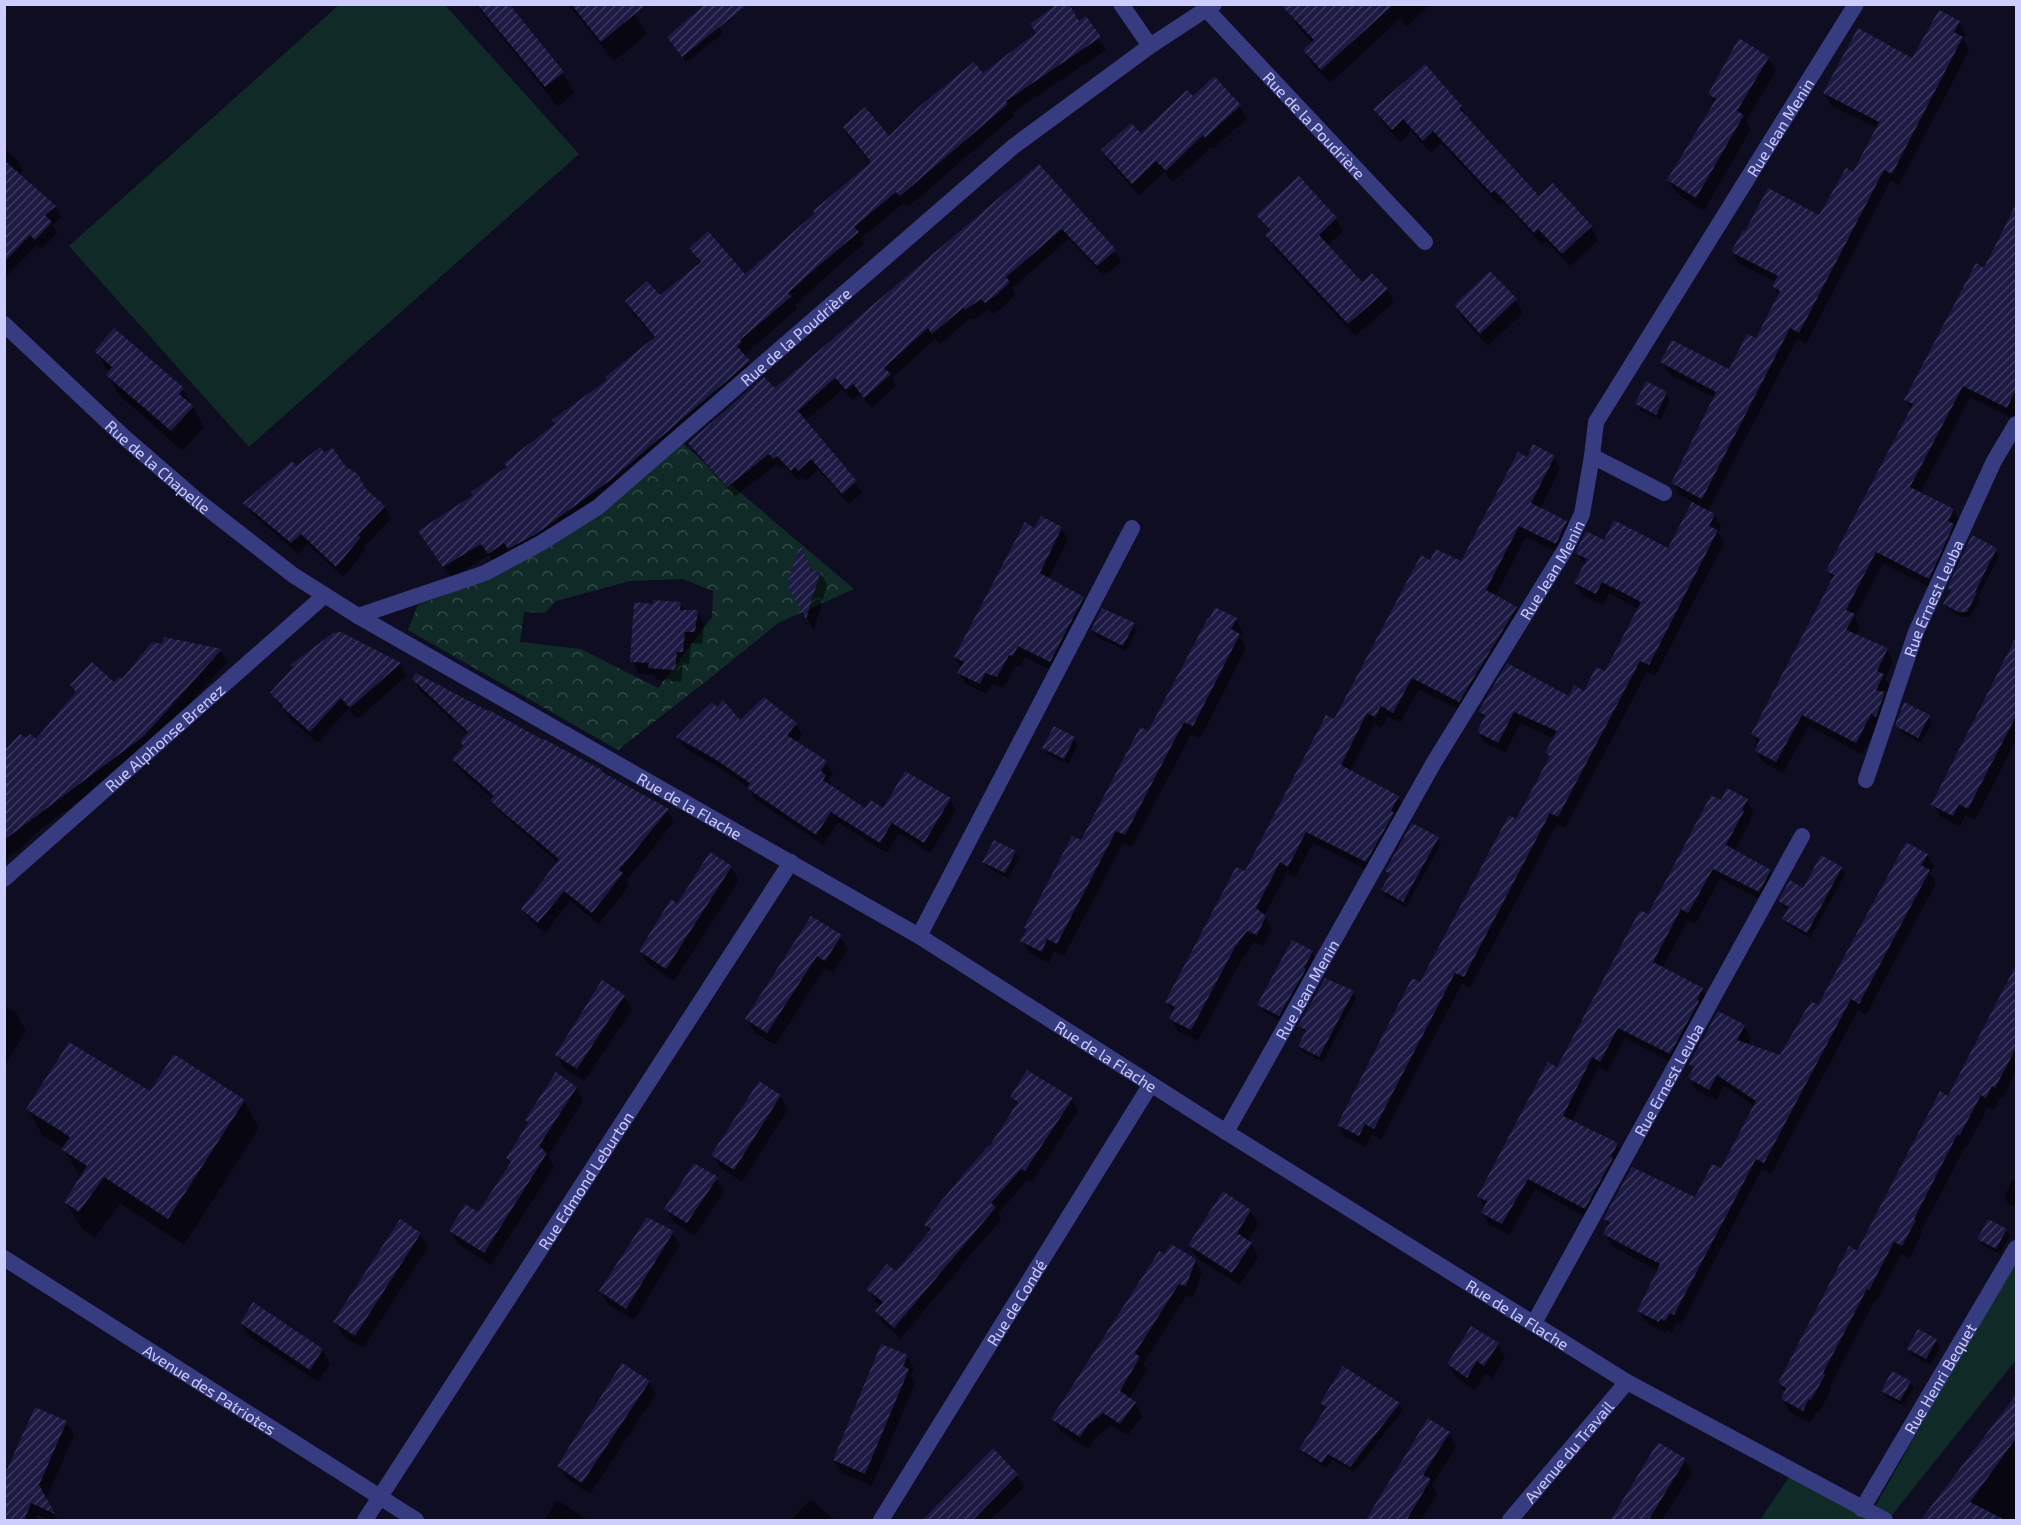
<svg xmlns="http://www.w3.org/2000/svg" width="2021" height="1525" font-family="'Exo 2',sans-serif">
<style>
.grass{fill:#102b27}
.forest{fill:url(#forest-crowns);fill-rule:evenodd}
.shadow{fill:#0007}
.building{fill:url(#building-hatch)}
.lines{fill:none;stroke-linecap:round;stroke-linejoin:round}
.minor{stroke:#373c81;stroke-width:16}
.labels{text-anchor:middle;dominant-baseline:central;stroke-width:5;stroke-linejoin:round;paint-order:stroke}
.street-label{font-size:16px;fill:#cdcdff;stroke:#0e0d21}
</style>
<defs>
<pattern id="forest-crowns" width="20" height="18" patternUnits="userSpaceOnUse" patternTransform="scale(1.5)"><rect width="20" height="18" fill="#102b27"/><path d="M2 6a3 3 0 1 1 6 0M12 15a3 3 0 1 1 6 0" fill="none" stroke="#324947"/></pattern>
<pattern id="building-hatch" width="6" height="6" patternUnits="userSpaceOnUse" patternTransform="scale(1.5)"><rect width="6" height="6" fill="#1c1942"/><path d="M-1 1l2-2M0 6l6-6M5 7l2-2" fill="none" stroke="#3c395e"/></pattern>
</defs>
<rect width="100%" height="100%" fill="#0e0d21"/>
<path class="grass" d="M340 4 445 5 579 154 249 447 69 246Z
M2016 1258V1360L1888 1520H1760L1789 1477 1868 1519Z"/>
<path class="forest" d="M682 443 854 589 778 623 714 675 618 750 408 630 418 605 487 579ZM683 579 713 591 712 617 658 688 581 649 520 642 524 612 545 613 556 601 630 581Z"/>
<path class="shadow" d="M475 4H507L563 73 574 93 558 107Z
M568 4H628L647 34 614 61Z
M1302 4H1431L1407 27 1400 19 1330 83 1312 64 1305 50 1313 43 1299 28 1291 15Z
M706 5 723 33 686 62 672 44Z
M1085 19 1106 50 1012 113 1014 116 908 207 904 203 861 238 864 244 822 280 795 305 797 309 746 353 747 355 745 357 756 374 618 491 495 565 489 555 451 578 427 543 475 496 655 339 633 313 626 302 660 297 701 264 691 248 745 276 872 164 851 140 844 128 889 138 982 75Z
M1959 22 1966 34 1963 39 1969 50 1899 185 1891 180 1806 344 1797 339 1708 511 1714 515 1721 527 1718 533 1724 543 1655 676 1647 672 1565 828 1557 824 1470 988 1462 983 1381 1140 1372 1135 1365 1147 1345 1137 1339 1125 1517 821 1550 758 1547 753 1555 739 1520 723 1505 753 1485 743 1478 732 1484 720 1479 712 1569 698 1584 693 1606 673 1639 609 1609 593 1603 605 1582 595 1576 583 1585 565 1577 553 1604 542 1669 550 1694 502 1679 494 1673 483 1715 398 1669 374 1662 362 1730 371 1756 340 1779 296 1774 286 1776 282 1739 264 1732 252 1820 217 1853 174 1877 128 1831 105 1825 93 1912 60Z
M1768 58 1776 71 1746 121 1751 129 1704 211 1676 193 1668 180 1715 104 1709 94Z
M1425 66 1461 107 1468 120 1539 199 1591 227 1598 240 1570 266 1546 241 1542 245 1503 202 1499 205 1441 143 1431 153 1411 131 1401 142 1382 122 1375 109Z
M1193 98 1239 106 1247 118 1213 149 1211 147 1173 182 1164 172 1139 195 1110 163 1103 150 1141 135Z
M4 148 17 160 23 171 19 175 55 206 61 217 52 225 57 233 42 249 37 245 4 279Z
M1039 166 1114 251 1121 262 1104 276 1069 239 1012 288 1015 294 1003 307 992 314 989 309 972 320 970 318 940 344 935 339 892 378 896 386 872 408 860 394 853 401 843 389 805 421 855 482 862 493 849 504 818 469 806 481 803 477 798 481 785 466 781 469 777 464 735 497 696 454 690 443 775 390Z
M2016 208V286L1998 321 2016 331V420L1970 397 1920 493 1953 510 1960 522 1935 590 1883 563 1855 617 1860 627 1856 636 1886 649 1893 661 1885 679 1890 687 1885 696 1890 705 1862 754 1809 726 1783 773 1763 762 1756 751 1759 745 1753 734 1833 581 1828 571 1912 410 1906 400 1984 270Z
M1258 215 1336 218 1343 231 1327 246 1362 284 1387 290 1394 302 1355 336 1274 248 1267 235 1270 232Z
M1515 300 1523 313 1488 346 1463 319 1456 306Z
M96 351 183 389 204 427 183 451 119 395 108 375 109 373Z
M1647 383 1666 394 1670 400 1660 420 1640 410 1636 404Z
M1554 457 1560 469 1540 509 1566 522 1573 534 1563 555 1526 537 1495 596 1516 608 1523 619 1466 713 1419 689 1400 723 1388 716 1382 728 1374 724 1350 772 1398 797 1404 809 1373 873 1313 843 1295 878 1287 873 1264 916 1272 929 1263 946 1254 942 1239 964 1198 1041 1178 1031 1171 1019 1174 1013 1167 1002 1431 562 1461 563 1527 459Z
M366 491 384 507 391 518 364 547 366 549 343 577 307 544 298 554 252 514 245 503Z
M1061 528 1068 539 1048 579 1083 598 1090 609 1056 673 1025 657 1019 667 1015 666 1004 688 992 684 986 694 966 684 959 673 962 668 955 657 1035 530Z
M801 548 813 573 820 572 827 585 814 630 789 585Z
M1995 550 1999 556 1978 597 1980 600 1970 617H1963L1949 610 1945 604 1951 592 1949 588Z
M680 603 685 611 697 612 704 624 702 644 691 643 689 664 683 663 681 682 657 680 654 675 639 674 632 661 655 605Z
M1236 620 1243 632 1240 637 1246 648 1200 738 1191 734 1132 847 1123 843 1064 956 1054 951 1049 963 1029 953 1022 941 1027 930 1026 928 1081 842Z
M1134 625 1137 631 1126 651 1096 636 1092 630Z
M341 633 400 664 407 676 357 719 348 709 318 743 291 720 279 705 272 693 294 669 292 665Z
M165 638 221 651 227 662 150 748 28 839 29 841 4 861V753L26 740 36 741 77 694 72 686 114 684 122 682 163 645Z
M2016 641V740L1975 820 1965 815 1960 827 1940 816 1933 805Z
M414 679 603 775 668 811 674 822 626 881 629 885 599 924 570 901 545 933 530 920 523 909 558 863 499 811 493 799 460 770 453 759 465 747 462 742 468 735 420 691Z
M1929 717 1932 723 1921 743 1901 732 1897 726Z
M740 722 796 724 802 735 796 743 826 762 833 773 828 780 832 787 866 810H883L950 799 956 810 930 853 899 833 887 853 838 822 823 845 755 799 749 788 723 770 685 748 678 737Z
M1074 738 1078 745 1068 764 1047 754 1044 748Z
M1747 800 1753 812 1749 824 1734 851 1770 871 1777 883 1766 902 1720 879 1695 924 1688 920 1662 968 1702 990 1709 1001 1677 1065 1625 1038 1607 1072 1598 1068 1571 1122 1617 1144 1624 1155 1591 1220 1535 1189 1509 1235 1489 1225 1483 1213 1485 1208 1479 1197 1648 917 1721 802Z
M1438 838 1441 844 1406 907 1387 897 1383 890 1390 877 1386 871Z
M1015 852 1019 858 1008 878 988 868 984 862Z
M710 854 731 867 739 880 674 981 648 964 641 952 678 906Z
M1927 855 1934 866 1930 873 1936 883 1866 1015 1858 1010 1771 1174 1762 1169 1681 1325 1677 1323 1672 1332 1667 1330 1666 1333 1645 1322 1639 1311 1658 1271 1612 1246 1605 1234 1609 1226 1605 1219 1695 1199 1721 1170 1755 1107 1724 1085 1716 1100 1696 1090 1690 1078 1694 1070 1690 1064 1718 1013 1744 1026 1751 1038 1747 1045 1781 1057Z
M1841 868 1845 874 1810 938 1788 925 1784 919 1789 910 1783 908 1780 901Z
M811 918 840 936 848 949 833 973 825 968 775 1045 754 1032 747 1019Z
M1312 952 1315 959 1283 1022 1263 1011 1259 1005Z
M2016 968V1071L2003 1099 2000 1098 1994 1110 1988 1107 1967 1147H1965L1921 1231 1922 1233 1910 1258 1901 1254 1876 1302 1875 1300 1830 1386 1832 1388 1819 1412 1816 1411 1810 1423 1790 1412 1782 1399 1785 1393 1779 1383 1949 1098Z
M1353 992 1356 998 1323 1062 1303 1052 1299 1046 1306 1033 1299 1026Z
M624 996 632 1009 584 1081 564 1068 557 1055Z
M4 1005 15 1011 26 1031 4 1067Z
M576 1088 583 1101 548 1156 554 1167 491 1265 458 1244 451 1231 479 1215 511 1164 507 1158 529 1124 527 1120Z
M151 1093 244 1101 259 1128 184 1245 120 1203 95 1238 82 1229 66 1202 81 1178 63 1148 43 1136 28 1109Z
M780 1096 788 1109 742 1182 721 1168 713 1155Z
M1012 1097 1072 1099 1078 1111 1032 1182 1028 1179 998 1214 1001 1219 901 1338 883 1323 877 1312 881 1306 875 1300 868 1289 896 1273 930 1232 926 1225 989 1149 1017 1106Z
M716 1178 724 1191 695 1236 674 1222 666 1209Z
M2013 1179 2016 1181V1208L2008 1203 2004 1197Z
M1250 1211 1258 1224 1247 1242 1251 1244 1258 1257 1240 1285 1198 1259 1190 1245Z
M2006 1230 2010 1236 2000 1254 1982 1245 1979 1239Z
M672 1232 680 1245 634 1320 608 1304 601 1291Z
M420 1234 428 1247 363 1348 343 1336 335 1322Z
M1164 1256 1194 1260 1202 1272 1193 1297 1186 1296 1143 1364 1147 1370 1129 1399 1135 1403 1142 1416 1128 1435 1110 1425 1095 1438 1088 1449 1060 1431 1053 1419Z
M241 1323 322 1350 330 1364 318 1382 249 1336Z
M1918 1331 1936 1341 1940 1347 1930 1365 1912 1355 1909 1349Z
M1498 1344 1505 1358 1492 1378 1485 1373 1475 1390 1456 1377 1448 1364Z
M907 1356 914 1369 911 1376 915 1383 872 1486 842 1473 834 1460Z
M1344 1368 1399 1404 1403 1410 1354 1472 1332 1459 1326 1468 1305 1455 1301 1449 1326 1410 1322 1403Z
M649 1382 656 1394 590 1494 566 1478 558 1466Z
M1910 1382 1914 1388 1904 1406 1886 1397 1883 1391Z
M2010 1407 2016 1411V1520H1928Z
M66 1422 74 1435 46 1499 57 1520H49L38 1515 36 1520H4Z
M1449 1433 1456 1447 1432 1485 1437 1494 1421 1520H1367Z
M1685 1460 1692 1473 1662 1520H1611Z
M1016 1475 1024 1487 990 1520H939Z
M811 1499 834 1520H791Z
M557 1500 588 1520H546L545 1519Z"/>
<path class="building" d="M477 4H509L564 72 545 87Z
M571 4H647L601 42Z
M705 4H748L682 57 667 37Z
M1057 4H1069L1079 21 1086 16 1101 37 1006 101 1008 104 900 196 896 192 854 227 859 232 816 268 788 293 792 296 740 340 742 342 737 346 750 361 612 479 536 534 508 549 504 543 488 554 481 544 443 567 418 531 473 495 471 492 507 467 504 463 555 424 552 420 607 380 605 377 655 337 625 301 647 281 660 295 701 262 689 248 708 231 745 274 815 213 813 211 871 162 843 127 865 107 889 136 920 106 974 62 983 73 1036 33 1030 24Z
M1280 4H1394L1321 70 1303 50 1314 40Z
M1939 10 1960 21 1954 32 1963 37 1892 174 1884 170 1799 333 1790 328 1702 499 1671 483 1716 392 1660 362 1672 340 1729 369 1747 334 1756 338 1780 291 1772 286 1778 276 1731 252 1743 230 1745 231 1768 188 1819 215 1846 168 1853 172 1879 122 1823 93 1858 28 1912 58Z
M1739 38 1769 57 1737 111 1744 115 1696 198 1667 180 1716 99 1708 94Z
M1425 64 1462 106 1459 108 1539 196 1553 183 1592 226 1562 254 1538 229 1534 233 1494 190 1491 193 1433 131 1423 141 1403 119 1392 130 1373 109Z
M1214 76 1241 105 1205 138 1203 135 1166 171 1156 161 1132 184 1101 150 1131 123 1141 133 1187 90 1193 96Z
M4 160 56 206 45 215 52 222 35 240 30 235 4 262Z
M1039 164 1116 250 1097 266 1062 229 1006 277 1010 282 996 295 985 303 981 299 965 310 963 308 932 334 928 328 884 368 891 374 864 398 853 384 846 390 835 378 798 411 857 481 842 494 811 459 798 471 795 467 791 471 777 456 773 459 769 454 727 487 688 443 764 377 775 388Z
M1299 176 1337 218 1319 235 1362 282 1372 273 1388 289 1348 324 1265 235 1270 230 1256 215Z
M2016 204V390L2007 408 1963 386 1910 487 1954 509 1948 521 1954 524 1929 579 1876 552 1846 610 1855 614 1846 630 1888 648 1877 671 1884 674 1876 690 1885 692 1876 717 1871 714 1856 743 1802 715 1776 762 1755 751 1760 739 1751 734 1834 575 1826 571 1913 404 1904 400 1976 263 1984 268Z
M1490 271 1517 299 1480 334 1454 305Z
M114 328 184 388 179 394 194 406 171 431 106 375 112 367 94 351Z
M1646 381 1667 392 1656 415 1635 404Z
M1533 444 1555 456 1531 503 1567 521 1556 544 1519 526 1486 590 1517 607 1459 702 1412 678 1393 713 1381 706 1375 717 1367 713 1341 765 1399 796 1391 811 1394 813 1366 862 1306 832 1288 867 1280 862 1256 908 1266 916 1257 935 1247 931 1235 947 1191 1030 1169 1019 1175 1007 1165 1002 1236 867 1245 871 1326 715 1334 719 1421 555 1430 560 1436 549 1461 561 1518 452 1527 457Z
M320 447 325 453 332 447 346 467 358 474 365 488 385 506 358 535 361 537 336 567 301 534 291 543 243 503 292 461 296 466Z
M1692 502 1715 514 1709 526 1718 530 1649 665 1640 661 1558 817 1550 813 1464 977 1455 973 1374 1129 1365 1124 1359 1136 1337 1125 1412 978 1420 982 1503 826 1509 815 1516 819 1550 756 1545 753 1557 731 1514 712 1498 743 1477 732 1485 715 1478 712 1507 663 1569 696 1574 685 1584 691 1596 667 1605 671 1641 602 1602 582 1596 594 1574 583 1587 559 1575 553 1586 531 1604 540 1614 520 1668 548Z
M1041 516 1062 527 1040 573 1084 597 1050 662 1018 646 1013 656 1009 655 997 677 985 673 980 684 957 673 964 662 954 657 1025 522 1034 528Z
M1972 535 1997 548 1975 592 1977 593 1967 612H1958L1943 604 1951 590 1947 588Z
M800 544 812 572 821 570 806 619 787 585Z
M653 600 681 602 680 610H698L695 632H685L683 652H677L675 670 648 668 649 663 630 662 634 602 653 604Z
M1215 607 1237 618 1231 629 1240 634 1193 726 1184 722 1125 835 1116 831 1057 944 1047 939 1042 952 1020 941 1027 929 1024 928 1072 836 1081 840 1140 727 1148 731 1208 618 1209 619Z
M1102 608 1135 623 1123 646 1091 630Z
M341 632 401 663 350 708 341 698 310 732 282 707 283 706 270 693 293 667 290 665 333 633Z
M164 637 222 649 144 736 4 840V751L20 734 26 738 30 734 36 739 76 692 70 685 92 662 114 682 120 676 122 679 152 642 162 644Z
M2016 637V716L1968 809 1959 804 1953 816 1931 805Z
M416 673 488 711 489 710 543 740 544 739 602 770V772L669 809 619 870 623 873 592 913 564 891 538 923 521 909 559 859 505 814 490 800 494 796 452 759 464 746 460 742 468 732 412 679Z
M764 697 797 723 787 735 827 761 821 771 826 775 823 780 865 808 871 800 883 808 905 771 951 798 924 843 892 823 880 843 831 812 816 835 747 788 750 783 715 759 676 737 712 702 717 707 723 700 740 720Z
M1904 702 1930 715 1918 738 1895 726Z
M1054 726 1075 737 1064 759 1042 748Z
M1727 788 1748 799 1742 810 1744 811 1726 845 1771 870 1759 892 1713 869 1688 913 1681 909 1653 962 1703 988 1697 1000 1699 1001 1670 1054 1618 1028 1600 1062 1592 1057 1563 1116 1618 1143 1611 1157 1613 1158 1585 1209 1528 1179 1502 1224 1481 1213 1487 1201 1477 1197 1548 1062 1557 1067 1640 910 1648 914 1711 795 1721 800Z
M1412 823 1439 837 1403 902 1381 890 1390 874 1385 871Z
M994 840 1016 851 1005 873 982 862Z
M1906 842 1928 854 1921 865 1930 870 1859 1004 1851 999 1764 1163 1756 1159 1674 1315 1670 1313 1665 1321 1660 1319 1659 1322 1637 1311 1660 1264 1603 1234 1610 1222 1603 1219 1632 1167 1695 1197 1712 1164 1721 1168 1756 1101 1717 1075 1709 1090 1688 1078 1694 1067 1689 1064 1718 1011 1745 1025 1737 1040 1780 1055 1811 1001 1818 1005Z
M710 852 732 866 666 969 639 951 671 899 677 904Z
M1821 855 1842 867 1807 933 1782 919 1789 907 1778 901 1790 880 1803 888Z
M811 916 842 935 825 961 817 956 767 1033 745 1019Z
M1292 940 1313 951 1304 968 1306 969 1279 1016 1257 1005Z
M2016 965V1048L1995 1088 1992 1086 1986 1098 1981 1095 1960 1135H1957L1914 1219 1916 1220 1902 1246 1894 1242 1869 1290 1867 1289 1833 1354 1823 1373 1825 1375 1811 1400 1809 1399 1803 1411 1781 1399 1786 1388 1778 1383 1849 1246 1857 1251 1940 1091 1948 1096Z
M1325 978 1354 991 1319 1057 1298 1046 1306 1030 1298 1026Z
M602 980 625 995 577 1069 555 1055Z
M69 1042 150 1091 174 1054 245 1100 168 1219 104 1177 79 1212 64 1202 87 1166 61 1149 70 1137 26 1109Z
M1027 1070 1073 1098 1025 1171 1021 1169 991 1203 996 1207 894 1328 875 1311 883 1302 866 1289 887 1264 896 1271 931 1229 924 1225 934 1210 961 1177 988 1146 989 1147 1018 1102 1010 1097Z
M556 1072 577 1087 539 1146 547 1153 484 1253 449 1231 465 1204 478 1212 511 1162 506 1158 529 1122 525 1120Z
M759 1081 781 1095 734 1170 711 1155Z
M694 1163 718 1177 687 1223 664 1209Z
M1223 1191 1251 1210 1237 1233 1252 1243 1232 1273 1188 1245Z
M647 1217 674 1231 626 1309 599 1291Z
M400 1219 421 1233 355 1336 333 1322Z
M1988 1219 2007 1229 1996 1249 1977 1239Z
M1171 1244 1196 1259 1186 1286 1179 1284 1135 1353 1140 1357 1120 1391 1136 1402 1120 1424 1103 1413 1088 1425 1080 1437 1051 1419 1159 1251 1164 1254Z
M253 1302 323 1349 310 1370 240 1323Z
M1471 1326 1499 1343 1484 1366 1477 1361 1467 1378 1447 1364Z
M1918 1329 1937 1339 1926 1359 1907 1349Z
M881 1344 908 1355 903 1366 909 1369 865 1474 833 1460Z
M622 1363 650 1381 582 1483 557 1466Z
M1343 1366 1400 1403 1350 1467 1328 1454 1322 1463 1299 1449 1326 1407 1320 1403Z
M1892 1371 1911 1381 1900 1401 1881 1391Z
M2016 1395V1438L1970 1502 2007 1521H1920Z
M35 1407 67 1421 39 1485 55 1514 31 1503 24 1521H4V1476Z
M1428 1418 1450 1432 1423 1475 1431 1479 1406 1521H1365Z
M1658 1442 1686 1459 1648 1521H1610Z
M993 1448 1018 1474 972 1521H921Z"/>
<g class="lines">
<g class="minor">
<path d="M1121 4 1150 46"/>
<path id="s1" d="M1206 9 1425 242"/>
<path id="s2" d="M4 324 124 437 198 501 293 575 358 616 919 936 1226 1132 1627 1382 1885 1520"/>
<path d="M1592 456 1664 493"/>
<path id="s3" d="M358 616 485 573 541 543 598 507 1014 146 1150 46 1214 4"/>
<path id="s4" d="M1866 780 1916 632 1994 461 2016 424"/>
<path id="s5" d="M4 879 325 595"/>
<path d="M919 936 1132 528"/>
<path id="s6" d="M1226 1132 1433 764 1566 548 1582 514 1592 456 1596 422 1856 4"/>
<path id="s7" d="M4 1258 416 1520"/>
<path id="s8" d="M1534 1323 1802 836"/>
<path id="s9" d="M1862 1509 2016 1248"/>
<path id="s10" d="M365 1520 791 862"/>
<path id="s11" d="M881 1520 1151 1084"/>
<path id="s12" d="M1510 1520 1627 1382"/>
</g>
</g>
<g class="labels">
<g class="street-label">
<text stroke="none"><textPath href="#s1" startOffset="159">Rue de la Poudrière</textPath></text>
<text stroke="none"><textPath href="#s6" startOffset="1154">Rue Jean Menin</textPath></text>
<text stroke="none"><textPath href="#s3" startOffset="526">Rue de la Poudrière</textPath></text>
<text stroke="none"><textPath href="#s2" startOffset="210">Rue de la Chapelle</textPath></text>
<text stroke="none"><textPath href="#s6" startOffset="650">Rue Jean Menin</textPath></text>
<text stroke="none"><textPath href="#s4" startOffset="194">Rue Ernest Leuba</textPath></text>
<text stroke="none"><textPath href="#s5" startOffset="214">Rue Alphonse Brenez</textPath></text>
<text stroke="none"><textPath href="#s2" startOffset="842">Rue de la Flache</textPath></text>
<text stroke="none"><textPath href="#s6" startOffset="164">Rue Jean Menin</textPath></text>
<text stroke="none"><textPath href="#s2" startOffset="1328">Rue de la Flache</textPath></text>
<text stroke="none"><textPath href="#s8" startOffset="278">Rue Ernest Leuba</textPath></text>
<text stroke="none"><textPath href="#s10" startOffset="405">Rue Edmond Leburton</textPath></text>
<text stroke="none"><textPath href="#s11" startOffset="256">Rue de Condé</textPath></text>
<text stroke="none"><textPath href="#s2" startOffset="1814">Rue de la Flache</textPath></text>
<text stroke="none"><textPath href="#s9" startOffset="152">Rue Henri Bequet</textPath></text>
<text stroke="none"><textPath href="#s7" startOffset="244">Avenue des Patriotes</textPath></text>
<text stroke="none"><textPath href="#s12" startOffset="90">Avenue du Travail</textPath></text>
</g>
</g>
<rect width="2021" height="1525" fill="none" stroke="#cdcdff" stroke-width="12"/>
</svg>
